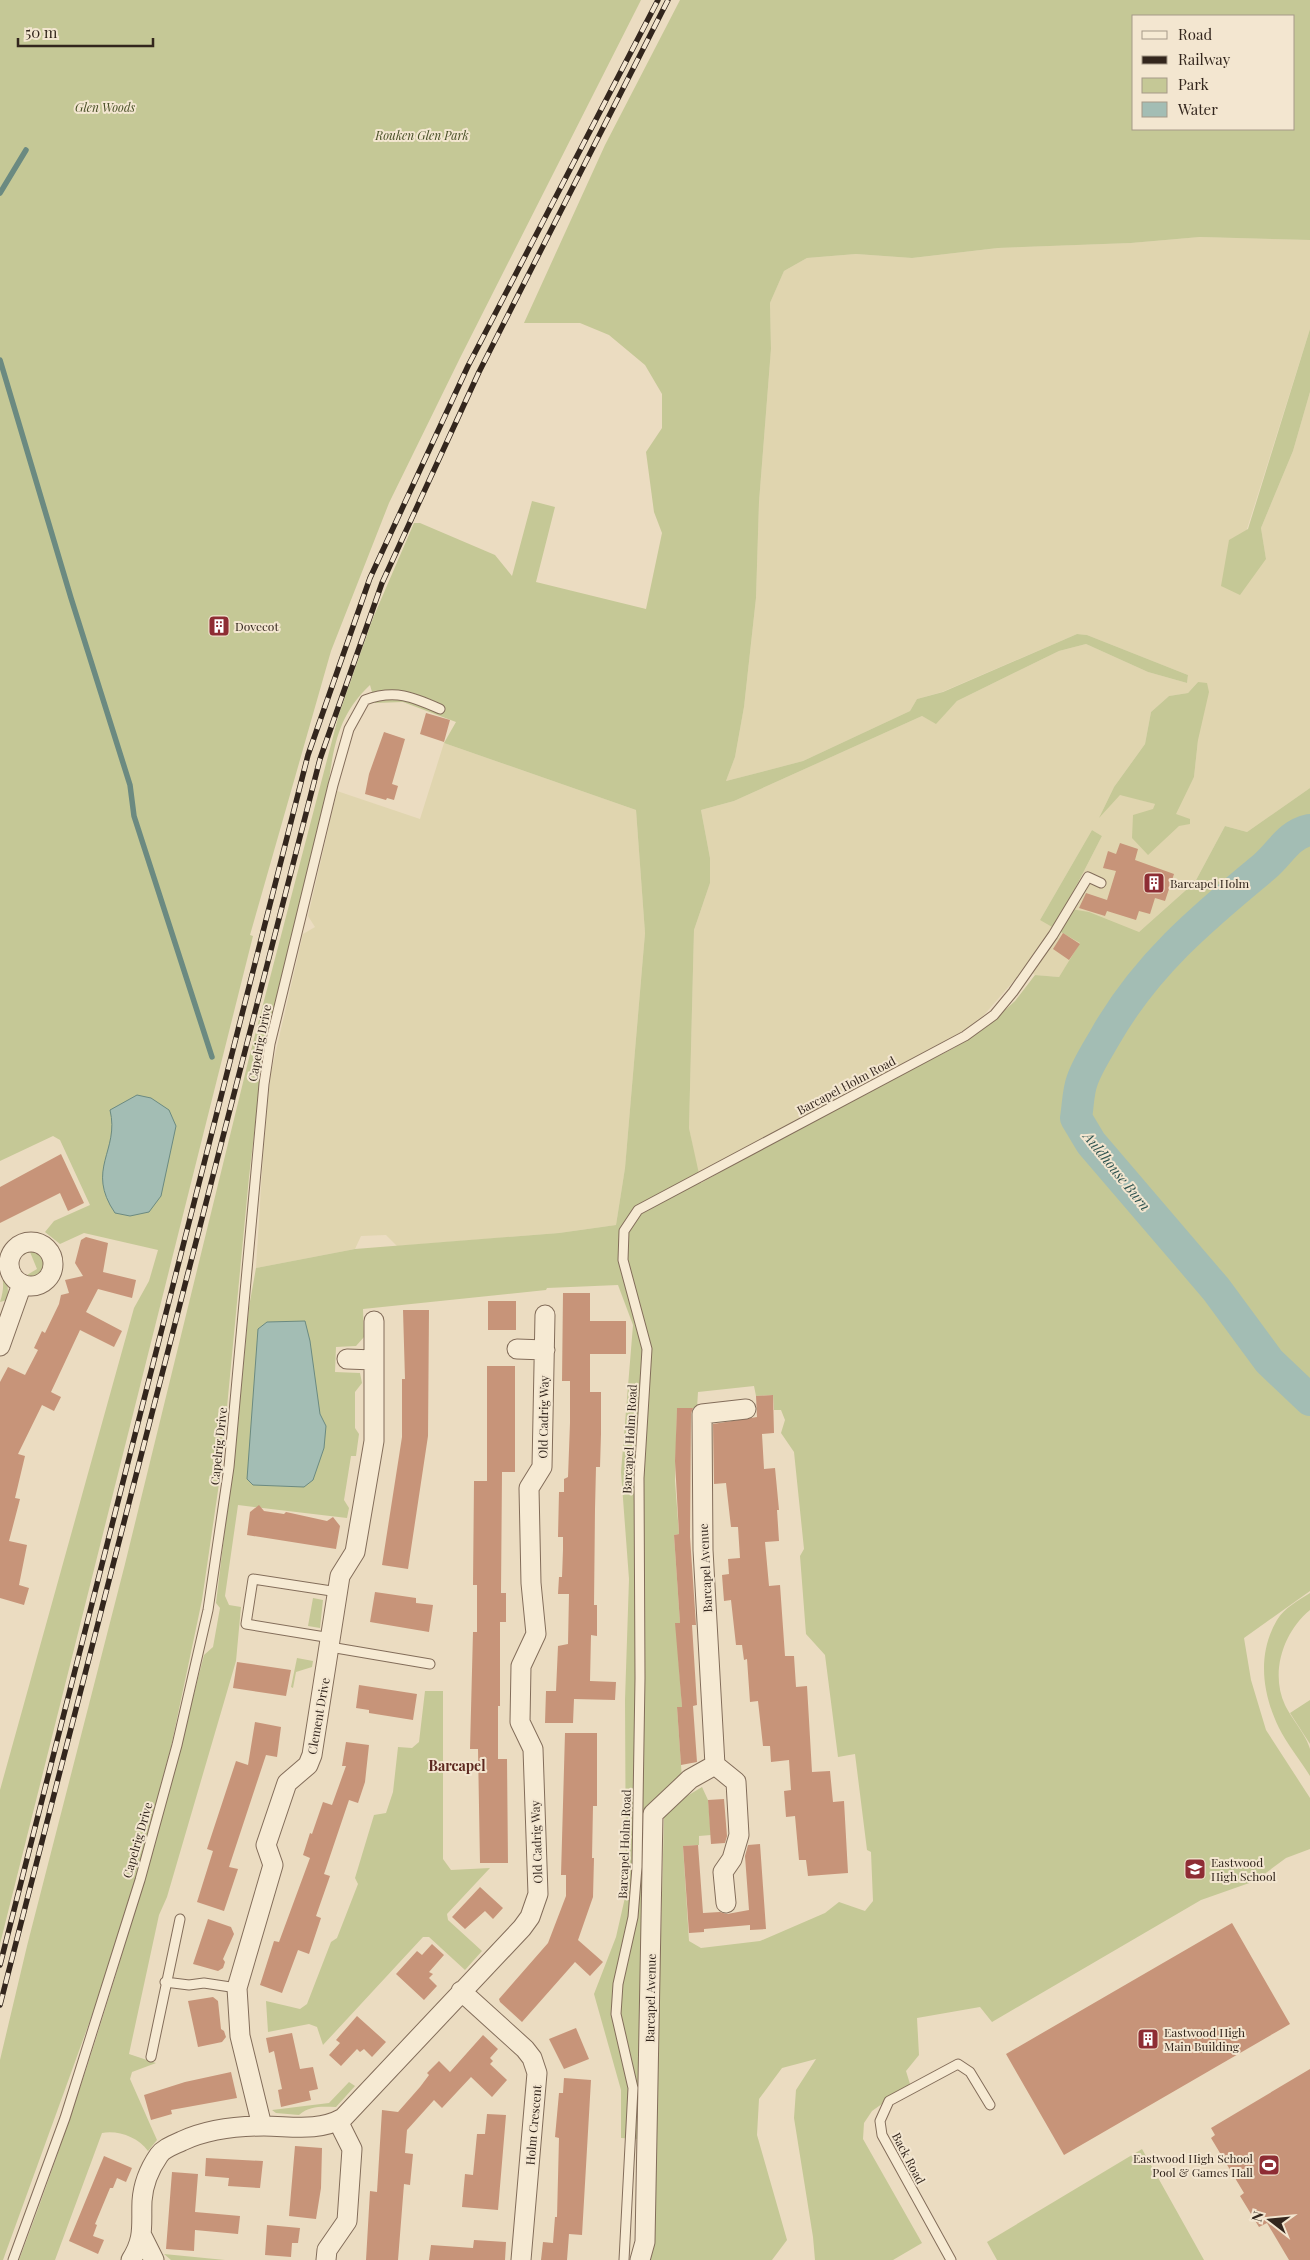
<svg xmlns="http://www.w3.org/2000/svg" width="1310" height="2260" font-family="'Playfair Display',serif">
<style>
.farmland{fill:#e0d5af;fill-rule:evenodd}
.green{fill:#c5c896;fill-rule:evenodd}
.water{fill:#a3bdb4;stroke:#6b8a81}
.lines{fill:none;stroke-linecap:round;stroke-linejoin:round}
.stream{stroke:#6b8a81;stroke-width:5.5}
.river{stroke:#a3bdb4;stroke-width:32}
.building{fill:#c79479}
.lane-casing{stroke:#836d5a;stroke-width:11}
.street-casing{stroke:#836d5a;stroke-width:21}
.lane{stroke:#f6ead3;stroke-width:9}
.street{stroke:#f6ead3;stroke-width:19}
.rail-casing{stroke:#33261d;stroke-width:5.5}
.rail{stroke:#f3e6d0;stroke-width:4;stroke-dasharray:11;stroke-linecap:butt}
.labels{text-anchor:middle;dominant-baseline:central;stroke-width:4;stroke-linejoin:round;paint-order:stroke}
.park-label{font-size:12px;font-style:italic;fill:#474e25;stroke:#f3e6d0}
.poi-label{font-size:12px;fill:#33261d;stroke:#f3e6d0;text-anchor:start}
.street-label{font-size:12px;fill:#33261d;stroke:#f3e6d0}
.water-label{font-size:14px;font-style:italic;fill:#2d524e;stroke:#f3e6d0}
.neighbourhood-label{font-size:14px;font-weight:bold;fill:#5d281f;stroke:#f3e6d0}
</style>
<rect width="100%" height="100%" fill="#ebdcc1"/>
<path class="farmland" d="M1200 237 1310 240V329L1247 529 1266 559 1261 528 1293 451 1310 392V788L1247 832 1225 826 1195 882 1139 932 1081 943 1059 977 1035 975 1025 968 984 1015 965 1030 698 1174 689 1128 694 930 710 883V858L701 810 734 801 922 716 936 723 957 701 1059 651 1086 644 1148 672 1187 683 1188 675 1087 635 1077 634 942 692 917 699 910 711 803 761 726 781 735 757 744 707 756 598 759 502 771 349 770 303 784 271 807 258 856 254 912 258 998 248 1131 243ZM1198 682V740L1194 777 1175 814 1154 809 1155 804 1120 794 1100 816 1114 787 1145 744 1151 712 1169 696 1188 693ZM1092 830 1102 836 1065 908 1040 920Z
M444 743 636 810 645 933 625 1168 616 1225 559 1233 397 1246 386 1235 361 1236 355 1249 256 1268 265 1123 271 1072 303 934 315 927 308 916 337 791 420 819Z"/>
<path class="green" d="M0 0H641L460 358 389 503 331 651 250 935 253 936 0 1944V1790L134 1308 149 1281 158 1250 84 1233 60 1244 45 1232 54 1221 90 1205 60 1140 53 1136 0 1161Z
M680 0H1310V240L1200 237 1131 243 998 248 912 258 856 254 807 258 784 271 770 303 771 349 759 502 756 598 744 707 735 757 726 781 803 761 910 711 917 699 943 692 1077 634 1087 635 1188 675 1187 683 1148 672 1086 644 1059 651 957 701 936 724 922 716 734 801 701 810 710 858V883L694 930 689 1128 701 1183 819 1116 954 1048 985 1028 1015 1001 1035 975 1059 977 1080 943 1040 920 1092 830 1102 836 1065 908 1089 912 1139 932 1195 882 1225 826 1247 832 1310 788V1591L1244 1638 1251 1680 1266 1730 1310 1798V1849L1286 1858 1255 1881 1201 1900 992 2022 980 2007 917 2018 919 2055 906 2071 910 2084 872 2111 864 2123 863 2139 922 2243 893 2260H815L813 2237 794 2118 796 2090 816 2059 782 2068 759 2099 757 2135 787 2240 772 2260H651L655 2014 661 1935 664 1816 687 1796 702 1787 708 1800 711 1835 699 1836V1845L683 1846 689 1941 701 1948 760 1941 825 1913 839 1902 865 1911 873 1901 871 1852 867 1850 855 1754 838 1757 825 1655 806 1634 800 1556 804 1549 794 1452 781 1433 785 1420 781 1410H774L773 1395 756 1396 754 1386 698 1392 697 1408H677L675 1481 679 1534 674 1535 680 1623 676 1624 682 1707H677L682 1779 648 1808 638 2139 621 2138V2090L594 1994 616 1937 626 1893 625 1700 629 1579 621 1472 633 1325 618 1285 547 1288 546 1290 363 1309 364 1337 356 1346 336 1347 335 1372 360 1373 362 1383 355 1392V1428L359 1434 356 1456H351L344 1500 349 1508 347 1518 238 1505 225 1596 229 1605 241 1607 236 1661 167 1897 159 1915 129 2054 156 2063 132 2072 130 2079 157 2140 148 2151C138 2137 118 2130 102 2133L55 2260H19C94 2063 152 1860 204 1655L213 1647 220 1608 216 1603 238 1421 249 1307 256 1268 355 1249 559 1233 616 1225 625 1168 645 933 636 810 444 743 456 722 403 702 375 703 370 685C336 717 333 751 327 795L264 1049 249 1177 221 1470 202 1600 171 1747 120 1938 3 2260H0V2060L27 1946 125 1564 249 1058 339 714 373 618 414 523H420L495 555 512 576 532 501 555 507 536 582 646 609 662 533 654 512 646 452 662 428V394L645 365 609 335 580 323H524L605 145ZM1134 16H1294V129H1134Z
M1310 329V392L1293 451 1261 528 1266 559 1240 595 1221 586 1229 540 1248 529Z
M1198 682 1207 683 1209 692 1198 740 1194 777 1176 814 1190 819V824L1179 826 1148 855 1132 838 1133 815 1153 809 1155 804 1120 795 1099 818 1114 787 1145 744 1151 712 1169 696 1188 693Z
M25 1247 36 1248 47 1260 42 1273 34 1279 27 1278V1275L37 1269 30 1252 18 1257 17 1255Z
M0 1255 2 1257C1 1275 11 1280 7 1300L0 1302C7 1281 0 1275 0 1255Z
M1310 1593V1610C1283 1632 1270 1673 1285 1705 1291 1718 1307 1736 1310 1749 1310 1757 1310 1768 1310 1776 1300 1760 1287 1744 1279 1728 1262 1693 1257 1654 1277 1620 1284 1608 1299 1600 1310 1593Z
M313 1598 323 1600 320 1628 308 1626Z
M297 1658 313 1661 312 1667 296 1672 293 1688 291 1687Z
M425 1691H443V1859L451 1870 490 1868 447 1914 448 1920 482 1951 465 1970 429 1937H423L323 2045 317 2027 309 2024 268 2032 266 2001 300 2009 307 2004 331 1942 337 1938 358 1884 355 1878 374 1815 386 1813 393 1792 398 1747 412 1748 419 1742Z
M1310 1700V1744L1290 1713Z
M349 2082 355 2086 336 2107C322 2107 311 2105 299 2115L276 2113 272 2110 329 2103Z
M1142 2149 1204 2260H997L987 2242Z
M164 2254 225 2260H171Z"/>
<path class="water" d="M137 1095 151 1098 169 1110 176 1126 161 1196 149 1212 130 1216 115 1213C85 1169 120 1151 110 1110Z
M305 1321 310 1341 320 1414 326 1426 324 1448 313 1480 304 1487 253 1485 247 1479 258 1329 267 1322Z"/>
<g class="lines">
<path class="stream" d="M0 193 26 150
M0 360 71 598 130 785 134 816 212 1057"/>
<path class="river" d="M1310 830C1287 835 1281 853 1264 867 1202 918 1145 966 1105 1037 1097 1051 1087 1066 1082 1081 1078 1092 1078 1106 1076 1118L1091 1143 1216 1289 1269 1361 1310 1400"/>
</g>
<path class="building" d="M209 626a10 10 0 1 1 20 0a10 10 0 1 1-20 0Z
M426 713 450 720 444 742 420 734Z
M384 732 405 739 392 784 398 786 394 800 387 798 386 800 365 794 369 774Z
M1120 843 1138 849 1135 860 1174 874 1165 901 1155 898 1150 914 1139 911 1136 920 1107 911 1105 916 1079 908 1086 893 1107 900 1116 871 1103 868 1108 851 1116 854Z
M1063 933 1080 944 1069 960 1053 949Z
M61 1154 84 1203 68 1211 60 1193 0 1223V1187Z
M86 1237 108 1243 103 1272 136 1280 132 1298 98 1289 86 1312 122 1331 114 1347 80 1330 51 1392 61 1397 54 1411 42 1405 18 1454 25 1456 15 1498 20 1499 9 1541 27 1545 19 1585 29 1588 24 1605 0 1598V1382L8 1367 25 1375 38 1350 34 1348 42 1331 45 1333 59 1304 61 1295 69 1293 65 1280 83 1276 75 1263 81 1240Z
M563 1293H590V1321H626V1354H590V1392H601V1434L600 1467H596L595 1509 594 1605H597V1636L591 1635 590 1681 616 1682 615 1700 574 1699 573 1723H545L546 1691H556L558 1646 568 1644 569 1594H558L559 1577H562L563 1550V1537H558L559 1492H564V1479L568 1477 570 1423V1381H562Z
M488 1301H516V1330H488Z
M403 1310H429L428 1436 408 1569 382 1565 402 1437V1379H405Z
M487 1366H515V1472H502L501 1593H506V1622H500V1706H498V1759H507L508 1863H480L478 1749H470L473 1632H477V1585H473L474 1481H487Z
M773 1395 774 1433 762 1434 764 1469 775 1468 779 1510H777L779 1541 765 1542 769 1586 780 1585 785 1656H794L796 1687 807 1686 812 1772 830 1771 833 1802 844 1801 848 1873 808 1876 806 1860H799L795 1816 786 1817 784 1791 791 1790 789 1760 771 1762 770 1746H763L758 1701 750 1702 747 1659 744 1660 742 1645H736L731 1600 724 1601 722 1575 729 1574 728 1559 740 1558 738 1527H731L726 1483 714 1484 713 1424 757 1417 756 1396Z
M677 1408H693L691 1414 690 1537 696 1625H692L697 1705 693 1706 697 1762 681 1765 677 1707H682L675 1623H680L674 1535 679 1534 675 1461Z
M259 1505 264 1511 284 1514 286 1512 327 1521 333 1517 340 1526 336 1549 247 1535 250 1512Z
M375 1592 416 1598V1603L433 1605 429 1632 370 1622Z
M237 1662 291 1670 286 1696 233 1688Z
M359 1685 417 1694 413 1720 369 1713V1710L356 1708Z
M255 1722 281 1727 277 1757 266 1755 229 1867 238 1869 224 1911 197 1902 213 1851 207 1849 236 1761 248 1765Z
M565 1733H597V1806H593L592 1858H594L593 1897 578 1940 603 1962 590 1976 575 1962 522 2022 500 2002 499 1999 548 1943 566 1896V1875H561Z
M346 1742 369 1745 365 1782 358 1803 349 1800 324 1874 330 1876 316 1916 321 1918 309 1954 298 1950 282 1993 260 1985 274 1941 279 1942 310 1858 303 1855 310 1833 312 1834 323 1802 332 1805 346 1766H342Z
M724 1799 727 1836 725 1843 711 1844 708 1800Z
M760 1844 766 1929 750 1930V1925L704 1929V1932L689 1933 683 1846 698 1845 703 1913 720 1912 727 1914 749 1910 745 1856 748 1845Z
M480 1887 503 1908 493 1919 485 1911 465 1929 452 1917Z
M208 1919 231 1927 234 1934 223 1959 225 1962 223 1968 218 1971 193 1964Z
M1232 1923 1290 2024 1064 2155 1006 2054Z
M432 1944 444 1955 429 1972 433 1974 429 1978 437 1986 424 2000 396 1974 417 1951 422 1955Z
M213 1997 218 2001 221 2029 224 2031 226 2037 222 2042 198 2047 188 2001Z
M357 2016 386 2042 372 2057 364 2049 360 2052 357 2049 341 2066 329 2055 340 2043 336 2040Z
M576 2028 589 2059 564 2069 549 2039Z
M292 2033 300 2069 313 2067 318 2089 309 2091 311 2100 281 2107 278 2090 282 2089 274 2051 269 2053 266 2038Z
M483 2035 498 2049 490 2058 493 2061 490 2064 507 2080 492 2097 471 2077 442 2108 434 2100 407 2130 405 2153 413 2154 410 2185 404 2184 398 2260H366L370 2191 377 2192 382 2110 398 2112 420 2087 429 2075 427 2073 439 2061 450 2072Z
M1310 2069V2260H1289L1267 2223 1259 2227 1240 2196 1244 2193 1211 2138 1215 2135 1211 2128Z
M231 2072 237 2098 171 2110 172 2114 151 2120 144 2095 185 2082Z
M564 2078 591 2080 582 2235 569 2234 567 2260H541L543 2242 553 2243 555 2217H557L559 2138 555 2137 559 2093H563Z
M487 2114 506 2115 498 2210 462 2207 465 2174 473 2175 477 2134H485Z
M295 2146 322 2148 321 2188 316 2219 289 2216Z
M104 2156 132 2168 126 2182 117 2178 113 2188H110L95 2224 97 2225 93 2236 104 2240 98 2254 69 2241Z
M206 2158 263 2161 260 2188 228 2186 229 2178 205 2176Z
M172 2172 198 2174 195 2212 240 2216 238 2234 195 2230 194 2251 166 2249Z
M267 2225 300 2228 298 2243H292L291 2257 265 2255Z
M474 2240 506 2242 505 2260H429L431 2245 473 2248Z"/>
<g class="lines">
<g class="lane-casing">
<path id="lane" d="M331 1638 246 1624 253 1579 338 1592
M330 1647 430 1664
M165 1982 189 1985 204 1983 237 1988
M151 2057 180 1919
M13 2260 65 2118 140 1880 177 1745 208 1610 229 1467 264 1084 270 1044 333 785 349 729 365 700C395 689 413 697 440 709
M624 2260 633 2088 616 2014 618 1984 633 1917 637 1867 640 1678 639 1478 647 1349 623 1260 624 1231 638 1210 965 1036 994 1015 1013 992 1053 935 1088 877 1101 883
M951 2260 882 2135 880 2121 889 2101 958 2064 970 2072 990 2105"/>
</g>
<g class="street-casing">
<path id="street" d="M9 1264a22 22 0 1 1 44 0a22 22 0 1 1-44 0Z
M0 1346 22 1284
M517 1349 545 1350
M347 1359 374 1360
M715 1765 736 1782 739 1835 732 1859 723 1872 726 1903
M461 1991 525 2049 532 2058 537 2073 521 2260
M262 2126 240 2036 237 1988 273 1865 266 1845 287 1783 308 1765 312 1755 340 1576 355 1552 374 1441V1321
M142 2236 154 2260
M131 2260C145 2238 141 2225 142 2201 143 2185 150 2168 159 2155 164 2148 174 2145 182 2141 206 2130 237 2126 264 2126 291 2126 318 2132 343 2118L522 1928 530 1917 538 1894 533 1749 520 1722 521 1666 536 1634 531 1583 529 1488 542 1467 545 1315
M326 2260 327 2250 347 2221 352 2149 338 2121
M640 2260 645 2242 653 1814 690 1779 715 1765 703 1550 702 1414 746 1409"/>
</g>
<use href="#lane" class="lane"/>
<use href="#street" class="street"/>
<g class="rail-casing">
<path id="rail" d="M0 1965 308 755 370 578 468 366 658 0
M0 2005 320 759 382 583 479 372 668 0"/>
</g>
<use href="#rail" class="rail"/>
</g>
<defs>
<g id="building-square" transform="scale(1.125)"><rect x="-9" y="-9" width="18" height="18" rx="4" fill="#8e2d34" stroke="#f3e6d0"/><path d="M-4-6H4V6H1V3H-1V6H-4ZM-2.5-4.3h1.7v1.8h-1.7ZM.8-4.3h1.7v1.8H.8ZM-2.5-1h1.7V.8h-1.7ZM.8-1h1.7V.8H.8Z" fill="#fff"/></g>
<g id="school-square" transform="scale(1.125)"><rect x="-9" y="-9" width="18" height="18" rx="4" fill="#8e2d34" stroke="#f3e6d0"/><path d="M0-5L7-2L0 1L-7-2ZM-4 1L0 2.5L4 1V4Q0 6-4 4Z" fill="#fff"/></g>
<g id="stadium-square" transform="scale(1.125)"><rect x="-9" y="-9" width="18" height="18" rx="4" fill="#8e2d34" stroke="#f3e6d0"/><path d="M0-5a6.5 5 0 1 0 0 10a6.5 5 0 1 0 0-10ZM-3.5-1.8h7v3.6h-7Z" fill="#fff"/></g>
</defs>
<g fill-rule="evenodd">
<use href="#building-square" x="219" y="626"/>
<use href="#building-square" x="1154" y="883"/>
<use href="#school-square" x="1195" y="1869"/>
<use href="#building-square" x="1148" y="2039"/>
<use href="#stadium-square" x="1269" y="2165"/>
</g>
<g class="labels">
<g class="park-label">
<text x="105" y="107">Glen Woods</text>
<text x="422" y="135">Rouken Glen Park</text>
</g>
<g class="poi-label">
<text x="235" y="626">Dovecot</text>
<text x="1170" y="883">Barcapel Holm</text>
<text x="1211" y="1862">Eastwood<tspan x="1211" dy="14">High School</tspan></text>
<text x="1164" y="2032">Eastwood High<tspan x="1164" dy="14">Main Building</tspan></text>
<text x="1253" y="2158" text-anchor="end">Eastwood High School<tspan x="1253" dy="14">Pool &amp; Games Hall</tspan></text>
</g>
<g class="street-label">
<text transform="translate(259 1043) rotate(-79)">Capelrig Drive</text>
<text transform="translate(846 1085) rotate(-28)">Barcapel Holm Road</text>
<text transform="translate(543 1417) rotate(-89)">Old Cadrig Way</text>
<text transform="translate(629 1439) rotate(-87)">Barcapel Holm Road</text>
<text transform="translate(218 1446) rotate(-84)">Capelrig Drive</text>
<text transform="translate(705 1568) rotate(-93)">Barcapel Avenue</text>
<text transform="translate(318 1716) rotate(-80)">Clement Drive</text>
<text transform="translate(137 1840) rotate(-74)">Capelrig Drive</text>
<text transform="translate(536 1842) rotate(-92)">Old Cadrig Way</text>
<text transform="translate(624 1844) rotate(-88)">Barcapel Holm Road</text>
<text transform="translate(650 1998) rotate(-89)">Barcapel Avenue</text>
<text transform="translate(533 2125) rotate(-85)">Holm Crescent</text>
<text transform="translate(909 2158) rotate(62)">Back Road</text>
</g>
<g class="water-label">
<text transform="translate(1117 1171) rotate(51)">Auldhouse Burn</text>
</g>
<g class="neighbourhood-label">
<text x="457" y="1765">Barcapel</text>
</g>
</g>
<rect x="1132" y="15" width="162" height="115" fill="#f3e6d0" stroke="#a69988"/>
<rect x="1142" y="31" width="25" height="8" fill="#f6ead3" stroke="#a69988"/>
<text x="1178" y="40" font-size="15" fill="#33261d">Road</text>
<rect x="1142" y="56" width="25" height="8" fill="#33261d" stroke="#a69988"/>
<text x="1178" y="65" font-size="15" fill="#33261d">Railway</text>
<rect x="1142" y="78" width="25" height="15" fill="#c5c896" stroke="#a69988"/>
<text x="1178" y="90" font-size="15" fill="#33261d">Park</text>
<rect x="1142" y="102" width="25" height="15" fill="#a3bdb4" stroke="#a69988"/>
<text x="1178" y="115" font-size="15" fill="#33261d">Water</text>
<g transform="translate(1270 2220) rotate(286)" stroke="#f3e6d0" stroke-width="4" paint-order="stroke">
<path d="M0-4L9 19L0 12L-9 19Z" fill="#33261d"/>
<text y="-8" font-size="14" font-weight="bold" text-anchor="middle" fill="#33261d">N</text>
</g>
<path d="M18 38v8h135v-8" fill="none" stroke="#33261d" stroke-width="2.5"/>
<text x="25" y="38" font-size="15" fill="#33261d" stroke="#f3e6d0" stroke-width="4" paint-order="stroke">50 m</text>
</svg>
